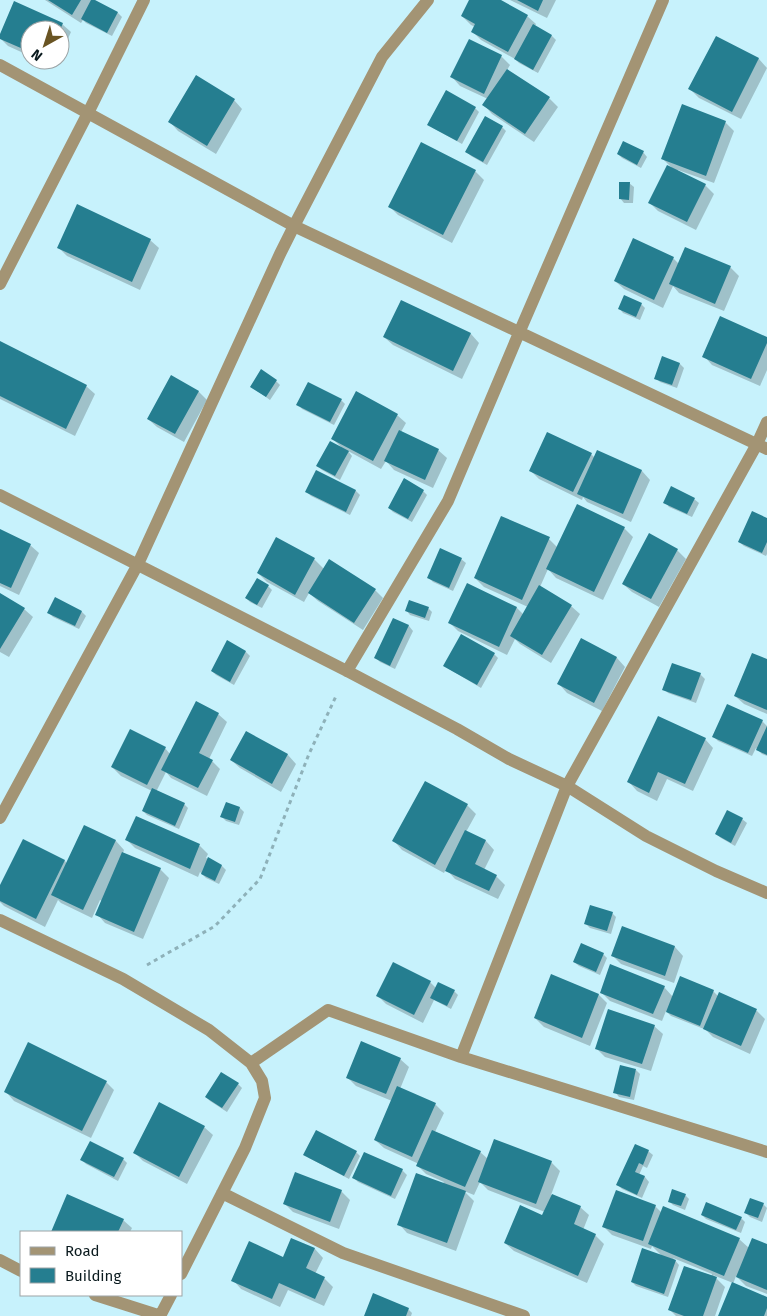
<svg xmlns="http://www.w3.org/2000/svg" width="767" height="1316" font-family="'Fira Sans',sans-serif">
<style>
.shadow{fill:#0003}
.building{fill:#257e90}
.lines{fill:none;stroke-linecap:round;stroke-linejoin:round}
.path{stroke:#8eb1b9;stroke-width:3;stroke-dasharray:4 4;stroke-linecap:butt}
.minor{stroke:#a39474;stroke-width:12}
</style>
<rect width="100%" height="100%" fill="#c7f2fc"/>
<path class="shadow" d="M45 0H95L94 1 118 13 122 17 112 36 86 23 83 20 81 23Z
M471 0H498L527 16 536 24 535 26 552 36 556 40 538 73 519 63 515 59 481 40 473 32 475 27 471 25 462 16Z
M510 0H556L547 18Z
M15 3 62 24 71 32 60 56V30H30V56L8 46 0 38Z
M716 38 759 59 767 68 741 119 699 98 690 89Z
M501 56 510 65 507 70 549 98 558 107 534 142 492 114 484 105 488 99 460 86 452 77Z
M39 60H58L55 67Z
M234 100 242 109 216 154 178 131 170 122Z
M475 108 479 112 462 144 433 128 429 124Z
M725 122 734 131 714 183 678 170V172L705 185 714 194 696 230 658 211 649 202 673 169 663 159Z
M502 127 506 131 487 165 471 156 467 152Z
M643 152 647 157 641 168 622 158 618 154Z
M475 171 484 180 452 243 398 215 390 207Z
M629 183 634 187 633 203H624L620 198Z
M150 240 159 248 140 290 67 256 58 247Z
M673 258 679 264 730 267 739 276 724 311 679 293 673 286 663 308 624 289 615 281Z
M402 301 471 334 479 343 462 379 393 345 384 337Z
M641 304 645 308 640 320 623 313 619 308Z
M767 338V370L760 386 712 365 704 356Z
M0 343 86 386 95 394 75 436 0 399Z
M663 358 680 364 684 368 677 388 660 382 656 378Z
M171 377 199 392 207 400 184 442 157 427 148 419Z
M276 381 280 385 270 400 256 390Z
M341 400 345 404 334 425 302 409 298 404Z
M397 415 406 423 401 432 438 450 447 458 433 488 394 470 386 461 381 469 348 451 352 456 340 480 322 470 317 466 341 447 332 438Z
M598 452 642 471 650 480 631 522 587 502 583 497 582 500 539 479 530 470 591 454 595 458Z
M316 471 356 491 360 495 350 515 311 496 306 491Z
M423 491 427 495 412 522 393 512 389 508Z
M694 499 699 503 692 517 669 507 665 502Z
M767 519V554L766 556 744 546 739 542Z
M624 528 633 537 603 600 556 578 548 569 540 587 571 606 580 614 551 663 520 644 515 639 507 655 458 631 450 623 468 585 517 608 524 615 528 607 484 587 475 578 549 539 558 548Z
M0 530 30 545 39 553 19 595 0 586Z
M650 535 677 550 686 559 659 607 632 592 623 584Z
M314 559 324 569 375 590 383 598 363 630 318 601 309 593 304 602 267 582 258 573Z
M461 559 466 563 453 591 433 582 429 578Z
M268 586 272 590 262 608 250 602 246 598Z
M0 594 24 609 33 617 9 657 0 652Z
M428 608 432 612 429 621 410 615 406 610Z
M82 612 86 616 79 629 53 617 49 613Z
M394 619 409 626 413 631 395 669 380 662 376 658Z
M581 640 617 658 625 667 602 711 567 693 559 684Z
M228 642 246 652 250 656 234 685 216 675 212 671Z
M494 654 498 658 481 688 449 669 444 665Z
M767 660V714L744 704 735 696Z
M700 674 705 679 696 703 668 693 664 689Z
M218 714 227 722 209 759 212 761 220 769 207 796 171 778 166 772 156 792 184 804 188 808 179 829 147 815 143 811 152 791 121 776 112 767 165 748 170 754Z
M762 721 767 726V756L762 754 756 748 752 756 718 741 714 737Z
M246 732 288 755 296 764 281 792 240 768 231 760Z
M705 739 713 748 693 791 667 779 657 801 637 791 629 782Z
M226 804 240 808 244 812 239 825 226 821 222 817Z
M467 805 476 814 466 832 486 841 494 850 484 870 496 876 505 885 498 899 455 879 446 869 444 873 402 850 394 841Z
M728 812 742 819 747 823 735 846 721 838 716 834Z
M137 817 200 846 208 854 206 858 222 866 226 870 219 884 206 878 200 872 198 877 135 848 127 840Z
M85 827 116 841 124 850 123 853 160 869 169 878 143 939 105 923 97 914 102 901 100 900 92 918 61 903 58 900 45 927 4 906 0 902V888L23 841 65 861 67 864Z
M612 913 616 917 611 934 590 928 585 923Z
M622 928 675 947 683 956 674 983 621 964 613 956Z
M603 954 607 958 600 975 579 966 574 962Z
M552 976 599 995 607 1003 590 1046 544 1027 535 1018Z
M430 982 436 988 454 991 458 995 451 1009 434 1000 423 1023 386 1004 378 996Z
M664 987 673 997 713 991 719 997 720 994 757 1011 765 1019 750 1054 713 1037 704 1028V1029L671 1016 666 1011 662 1021 610 1001 601 992Z
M654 1026 663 1034 651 1071 605 1057 596 1048Z
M400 1059 409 1067 400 1089 435 1104 444 1113 435 1132 480 1152 488 1159 551 1162 560 1171 551 1195 580 1207 589 1215 583 1230 595 1235 604 1244 587 1283 514 1251 505 1243 543 1217 545 1212 488 1190 480 1182 474 1195 464 1191 474 1201 456 1251 407 1233 399 1224 444 1182 426 1174 418 1166 419 1164 384 1148 375 1140 392 1101 356 1086 347 1077Z
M636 1070 640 1074 634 1100 619 1097 615 1092Z
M106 1082 114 1090 91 1138 14 1101 6 1092Z
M238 1084 242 1088 227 1112 210 1101 206 1097Z
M204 1127 213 1135 187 1184 143 1161 134 1152Z
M648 1151 653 1155 647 1168 643 1166 639 1175 645 1177 649 1182 642 1198 622 1189 618 1185Z
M356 1152 360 1156 349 1179 309 1158 305 1154Z
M364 1154 402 1170 407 1175 395 1199 358 1182 354 1178Z
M123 1159 127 1163 118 1181 86 1164 82 1160Z
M341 1191 350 1200 339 1229 293 1212 284 1203Z
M685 1195 689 1199 685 1210 673 1205 669 1201Z
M68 1196 123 1220 132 1228 130 1232H53Z
M763 1204 767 1208 762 1222 750 1217 746 1213Z
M655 1206 662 1213 739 1239 749 1248 767 1246V1294L746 1286 736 1276 733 1284 767 1298V1316H720L733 1283 713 1275 725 1287 715 1316H676L670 1310 711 1277 712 1274 673 1258 679 1265 668 1297 636 1286 632 1282 662 1256 652 1246 651 1249 612 1235 604 1227Z
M702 1215 741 1218 745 1222 741 1233 706 1219Z
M291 1239 315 1249 323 1258 315 1274 324 1278 333 1287 324 1306 288 1290 280 1307 241 1289 233 1280 283 1259Z
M408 1309 412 1313 411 1316H365Z"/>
<path class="building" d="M48 0H81L72 15Z
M91 0H95L118 12 107 33 81 19Z
M469 0H501L528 15 508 52 471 32 475 24 461 16Z
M517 0H543L538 11Z
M14 1 63 23 60 30H30V52L0 39V34Z
M533 24 552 35 533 70 514 59Z
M716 36 759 58 732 112 688 89Z
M469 39 502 55 484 94 450 77Z
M507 69 550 97 525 134 482 105Z
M196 75 235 99 207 146 168 122Z
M446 90 476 107 457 141 427 125Z
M682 104 726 121 706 176 661 159Z
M485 116 503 126 483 162 465 152Z
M623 141 644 151 637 165 617 154Z
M421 142 476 170 443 235 388 207Z
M667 165 706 184 687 222 648 203Z
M619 182H630L629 200 619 199Z
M77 204 151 239 132 282 57 248Z
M633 238 674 257 654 300 614 281Z
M685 247 731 266 715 304 669 284Z
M624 295 642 303 636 317 618 309Z
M401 300 471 333 453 371 383 337Z
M720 316 767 337V343L751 379 702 357Z
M0 341 87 385 66 429 0 396Z
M662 356 680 363 672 385 654 379Z
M261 369 277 380 266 397 250 387Z
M171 375 199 391 175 434 147 419Z
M308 382 342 399 330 422 296 405Z
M356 391 398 414 373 461 331 439Z
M399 430 439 449 425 480 384 461Z
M547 432 592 453 573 492 529 471Z
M330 441 349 451 335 476 316 466Z
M597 450 642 470 623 514 577 494Z
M316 470 356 490 346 512 305 492Z
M404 478 424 490 408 519 388 508Z
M671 486 695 498 687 514 663 503Z
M577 504 625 527 594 592 546 569Z
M752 511 767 518V542L762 553 738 542Z
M501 516 550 537 522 600 474 578Z
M0 529 31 544 11 588 0 583Z
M649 533 678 549 651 599 622 584Z
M276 537 315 558 295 595 257 573Z
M440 548 462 558 449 588 427 578Z
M329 559 376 589 354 623 308 593Z
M257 578 269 585 257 605 245 598Z
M467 583 517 607 499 647 448 623Z
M539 585 572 605 542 655 510 636Z
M0 593 25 608 0 649Z
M55 597 82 611 75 626 47 613Z
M409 600 429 607 425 618 405 611Z
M393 618 409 625 390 666 374 658Z
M461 634 495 653 477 685 443 666Z
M581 638 617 657 594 703 557 684Z
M227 640 246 651 230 682 211 671Z
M752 653 767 659V710L734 696Z
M672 663 701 673 691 700 662 690Z
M196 701 219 713 199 753 213 760 198 788 161 770Z
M727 704 763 720 748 753 712 737Z
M658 716 706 738 685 784 658 772 649 793 627 782Z
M767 726V755L756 750Z
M130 729 166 747 147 785 111 767Z
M246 731 288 754 272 784 230 760Z
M425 781 468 804 435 865 392 841Z
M152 788 185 803 175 826 142 811Z
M226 802 240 807 235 822 220 817Z
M727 810 743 818 731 843 715 834Z
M136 816 200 844 190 869 125 840Z
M84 825 116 840 83 910 51 895Z
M465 830 486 840 475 864 497 875 489 891 445 871Z
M23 839 65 860 36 919 0 901V885Z
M122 852 161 868 134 932 95 915Z
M208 857 222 865 215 881 201 874Z
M590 905 613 912 607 931 584 924Z
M622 926 675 946 665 976 611 956Z
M581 943 604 953 596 972 573 962Z
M393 962 431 981 414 1015 376 996Z
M610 964 665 986 653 1014 600 993Z
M551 974 599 994 582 1038 534 1018Z
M680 976 714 990 700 1026 666 1012Z
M438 982 455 990 447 1006 430 998Z
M719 992 757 1009 741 1046 703 1029Z
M608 1009 655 1025 642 1064 595 1049Z
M361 1041 401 1058 386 1094 346 1078Z
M28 1042 107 1081 82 1131 4 1092Z
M620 1065 636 1069 630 1097 613 1093Z
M221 1072 239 1083 222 1108 205 1097Z
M397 1086 436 1103 412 1157 374 1140Z
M159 1102 205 1126 179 1177 133 1153Z
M316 1130 357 1151 344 1176 303 1155Z
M432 1130 481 1151 465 1187 416 1166Z
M494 1139 552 1161 536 1204 478 1182Z
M90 1141 124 1158 114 1177 80 1160Z
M635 1144 649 1150 643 1165 639 1163 635 1172 645 1176 637 1195 616 1185Z
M364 1152 403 1169 391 1196 352 1178Z
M295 1172 342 1190 330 1222 283 1204Z
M416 1173 466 1191 447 1243 397 1225Z
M672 1189 686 1194 681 1206 668 1202Z
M616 1190 656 1205 643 1241 602 1227Z
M67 1194 124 1219 118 1232H51Z
M552 1194 581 1206 574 1224 596 1234 578 1276 504 1243 520 1205 542 1215Z
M750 1198 764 1203 758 1218 744 1213Z
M706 1202 742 1217 736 1230 701 1215Z
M663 1206 740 1238 724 1276 648 1244Z
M291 1238 315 1248 306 1268 325 1277 315 1299 279 1283 272 1299 231 1281 249 1241 283 1257Z
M752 1238 767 1244V1290L736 1277Z
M642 1248 676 1260 664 1294 631 1282Z
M684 1266 717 1277 703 1316H684L668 1310Z
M732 1282 767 1297V1308L764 1316H718Z
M373 1293 409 1308 406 1316H364Z"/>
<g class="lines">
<path class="path" d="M147 965 215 926 260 879 309 754 337 694"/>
<path class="minor" d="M0 65 294 226 767 449
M0 284 88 113 144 0
M0 495 347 671 457 729 509 759 567 786 646 836 716 871 767 893
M347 671 448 501 519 333 663 0
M0 818 138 564 280 254 294 226 382 57 428 0
M0 920 123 979 209 1030 251 1063 262 1081 265 1098 245 1148 181 1274
M461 1057 567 786 757 444 767 422
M251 1063 328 1010 461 1057 767 1152
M222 1193 343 1253 524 1316
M0 1260 21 1271
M95 1295 161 1316
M160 1316 171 1295"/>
</g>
<rect x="20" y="1231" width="162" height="65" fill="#ffffff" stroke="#9da3a5"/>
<rect x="30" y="1247" width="25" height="8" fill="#a39474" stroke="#9da3a5"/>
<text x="65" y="1256" font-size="15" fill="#0a1a1e">Road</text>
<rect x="30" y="1268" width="25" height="15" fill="#257e90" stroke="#9da3a5"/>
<text x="65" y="1281" font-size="15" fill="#0a1a1e">Building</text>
<g transform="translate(45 45) rotate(219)"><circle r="24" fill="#ffffff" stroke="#9da3a5"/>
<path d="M0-4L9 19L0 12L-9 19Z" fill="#695423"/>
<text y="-8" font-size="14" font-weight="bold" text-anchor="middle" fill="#0a1a1e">N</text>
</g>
</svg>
